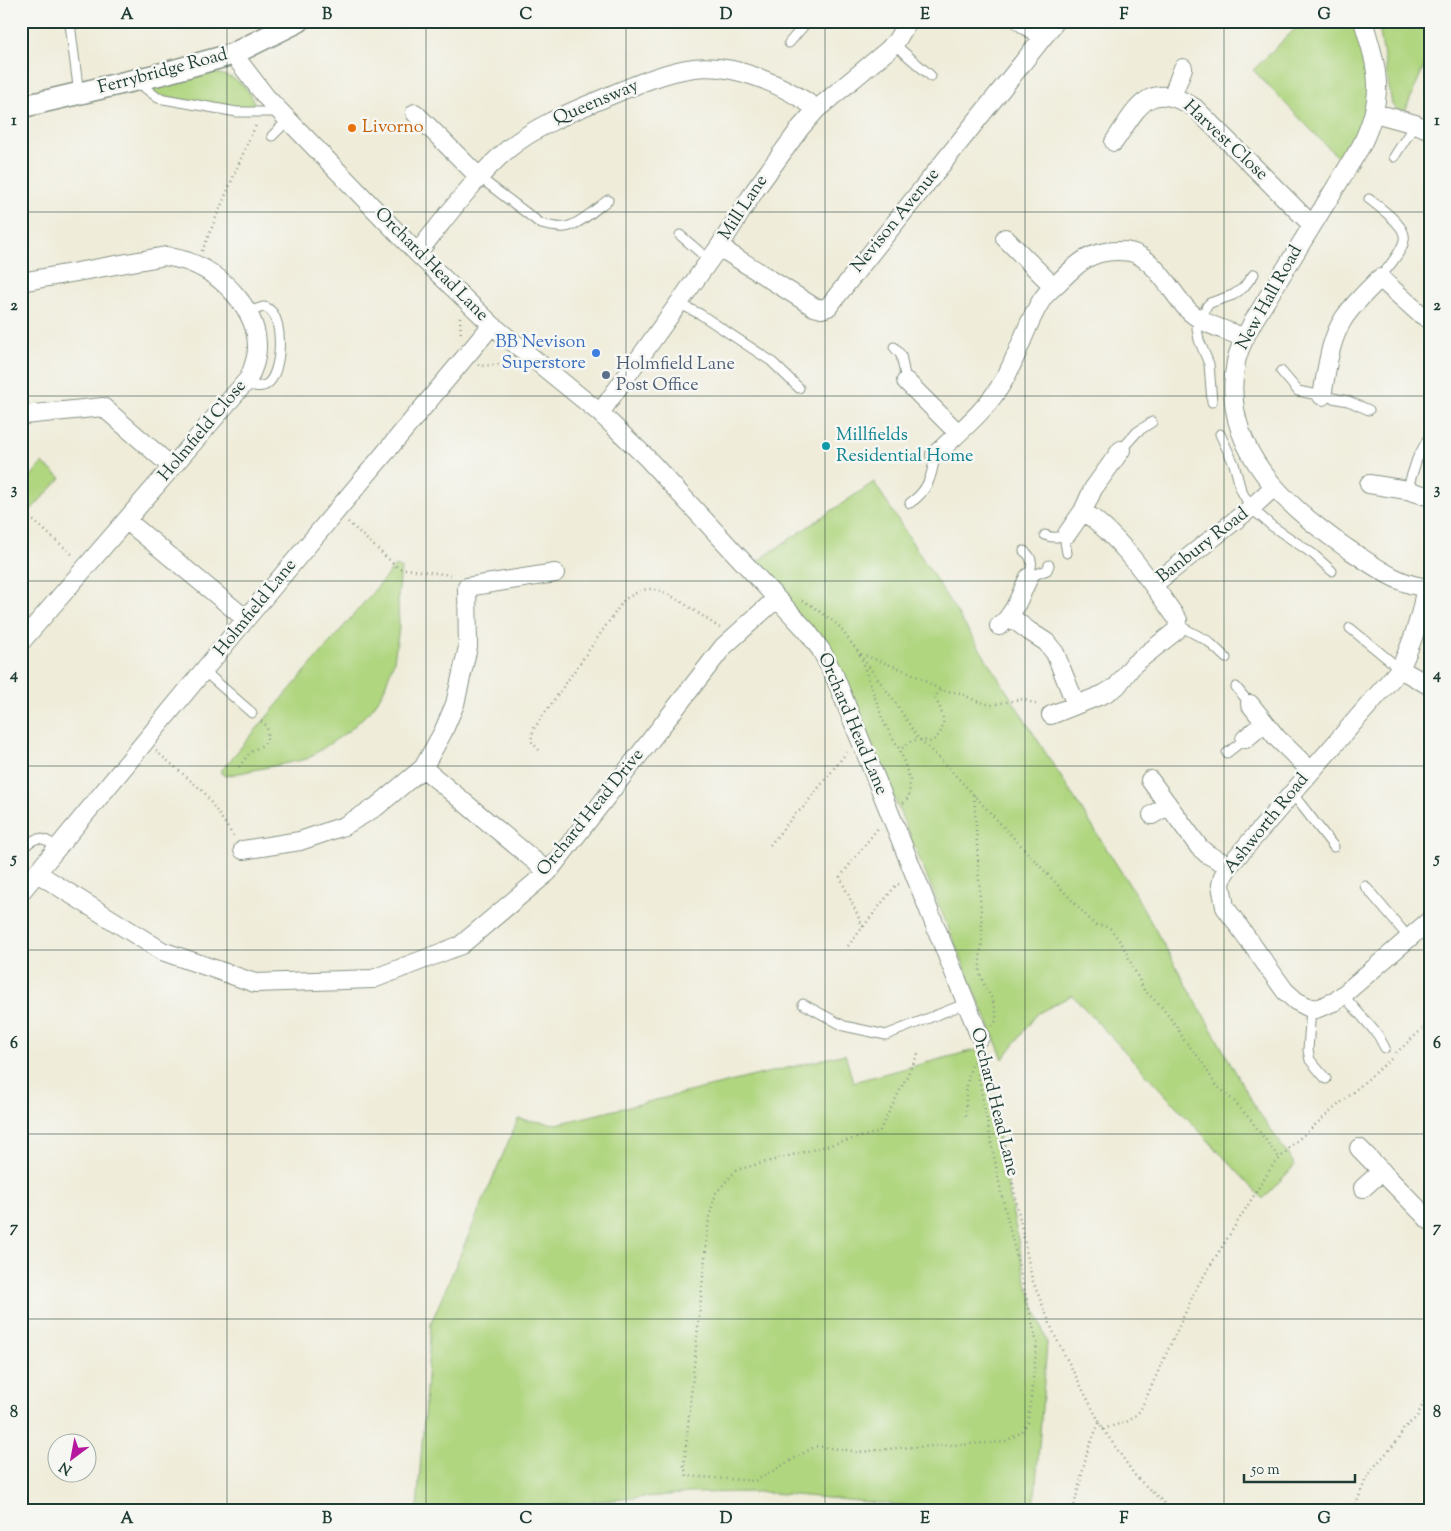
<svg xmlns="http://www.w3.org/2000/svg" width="1451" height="1531" font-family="'Sorts Mill Goudy',serif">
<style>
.green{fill:#b0d680;stroke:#688a5a}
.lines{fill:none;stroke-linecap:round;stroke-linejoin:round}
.service-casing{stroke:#879486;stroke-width:11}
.minor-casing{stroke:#879486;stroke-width:20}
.tertiary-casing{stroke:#879486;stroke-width:24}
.path{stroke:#879486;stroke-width:2.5;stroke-dasharray:1 4;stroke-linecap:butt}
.service{stroke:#fff;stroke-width:9}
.minor{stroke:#fff;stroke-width:18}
.tertiary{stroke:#fff;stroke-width:21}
.grid{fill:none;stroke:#1f3d34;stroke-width:1;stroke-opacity:0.55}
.food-dot{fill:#e8710a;stroke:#f6f6f2;stroke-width:2}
.shop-dot{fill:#3f7fe0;stroke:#f6f6f2;stroke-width:2}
.service-dot{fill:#5c6f8a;stroke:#f6f6f2;stroke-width:2}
.culture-dot{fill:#0f9aa8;stroke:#f6f6f2;stroke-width:2}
.labels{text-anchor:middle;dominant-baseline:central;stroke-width:5;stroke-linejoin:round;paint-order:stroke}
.street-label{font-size:18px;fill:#1f3d34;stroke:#f6f6f2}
.food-label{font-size:18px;fill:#c56008;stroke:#f6f6f2;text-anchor:start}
.shop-label{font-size:18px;fill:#366cbe;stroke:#f6f6f2;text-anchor:end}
.service-label{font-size:18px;fill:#4e5e75;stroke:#f6f6f2;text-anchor:start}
.culture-label{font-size:18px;fill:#0d838f;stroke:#f6f6f2;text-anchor:start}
.neatline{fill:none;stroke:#1f3d34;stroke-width:2}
.grid-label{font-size:16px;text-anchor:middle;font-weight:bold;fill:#1f3d34}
</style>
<rect width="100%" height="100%" fill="#f6f6f2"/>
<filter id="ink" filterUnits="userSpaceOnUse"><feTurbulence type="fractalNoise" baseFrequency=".02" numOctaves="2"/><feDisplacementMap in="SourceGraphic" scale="10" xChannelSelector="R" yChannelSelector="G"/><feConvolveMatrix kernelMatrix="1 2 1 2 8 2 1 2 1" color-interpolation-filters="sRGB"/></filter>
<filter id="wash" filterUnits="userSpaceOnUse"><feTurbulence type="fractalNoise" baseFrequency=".0096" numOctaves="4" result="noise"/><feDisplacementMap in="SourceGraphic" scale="20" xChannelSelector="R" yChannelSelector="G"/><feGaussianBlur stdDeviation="1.12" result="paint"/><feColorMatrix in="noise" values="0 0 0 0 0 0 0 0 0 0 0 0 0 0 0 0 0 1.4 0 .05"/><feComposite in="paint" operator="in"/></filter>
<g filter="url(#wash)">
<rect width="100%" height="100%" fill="#efecd9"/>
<path class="green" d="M1303 21H1355L1371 80 1369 112 1343 163 1253 70Z
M1378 21H1430V62L1425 64 1405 111 1398 110 1392 105Z
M207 72C229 74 248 82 255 105L252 109 244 110 157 95 148 85Z
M42 463 61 478 28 513 21 523V488Z
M874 482 1134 892 1256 1108 1295 1165 1263 1199 1072 995 1037 1014 1003 1059 834 654 753 564Z
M395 566 401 568 398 598 399 628 394 661 383 692 373 708 350 730 307 759 225 776 220 772Z
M975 1050 983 1056 1025 1277 1047 1343 1034 1510H955L762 1492 691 1493 543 1506 530 1510H417L431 1323 518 1119 557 1124 845 1054 853 1082Z"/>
</g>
<g filter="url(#ink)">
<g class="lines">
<g class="service-casing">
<path id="service" d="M789 43 806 23
M894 44 931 76
M141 80 145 88 158 98 237 112H280
M79 94 70 24 97 22
M272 136 288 120
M1394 157 1415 124
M479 177 541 224C549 226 557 228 565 227 578 226 598 207 608 200
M1369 199C1378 206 1402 223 1404 235 1407 247 1387 268 1380 278
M680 235 709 260
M678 303 700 314 771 361 799 388
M894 347 901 355 906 381
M1281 371 1298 391 1348 401 1369 410
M244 384C251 385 261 389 267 384 282 374 284 321 270 310 268 308 265 307 263 307L248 312
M1212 402 1209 364 1199 340 1197 328 1207 306 1210 303 1233 295 1243 288 1254 274
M1220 434 1234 464 1241 490 1251 508 1272 526 1313 554 1332 571
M1121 450 1137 432 1152 422
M1407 490 1417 459 1430 435
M910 503C928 491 932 476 935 455
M1045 535C1054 539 1059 537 1067 534
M1024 551C1034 558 1032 566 1029 577
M1067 553 1065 542 1067 534
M1029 577 1047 570 1049 565
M1178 625 1208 641 1226 658
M1350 628 1400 669
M204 671 252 713
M1236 687 1250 704
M1227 753 1245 739
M1292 793 1334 847
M21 851C35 834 42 836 58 848
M1365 886 1409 938
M1343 995 1378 1035 1385 1048
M803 1004 844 1026 886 1035 967 1003
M1311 1008 1308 1050 1310 1060 1326 1079"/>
</g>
<g class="minor-casing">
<path id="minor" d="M1020 21 1043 37
M1363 21C1379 72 1385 97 1361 146L1254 320C1247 333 1239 347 1236 362 1219 447 1285 506 1348 549 1373 565 1399 586 1430 588
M233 54 266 97 417 253 492 325 600 413 646 457 807 631 821 650 835 677 980 1037
M1172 97 1183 68
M415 113 479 177
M1375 113 1415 124 1430 130
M1114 142C1138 107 1149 78 1195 108L1312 225
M1005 238 1054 287
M719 247 814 307 822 309 828 307 1056 21
M417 253C446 218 473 179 507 150 533 128 566 114 597 101 626 89 662 72 694 68 735 63 784 85 817 109
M21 282 166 256C173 258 181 259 189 262 222 274 258 310 257 348 257 359 253 368 249 378L21 642
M906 381 958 433
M1322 396C1327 370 1329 341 1344 318 1354 303 1367 291 1380 278L1419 313 1430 320
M600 413 719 247 755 190 801 127 817 109 888 50 897 40 908 21
M24 415 103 407 172 467
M935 455C959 432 987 410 1004 380 1019 354 1026 323 1043 298 1047 292 1054 287 1059 282 1078 263 1090 251 1117 251 1124 251 1131 251 1136 254 1157 263 1172 293 1187 309 1199 323 1228 331 1245 338
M1369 484 1407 490 1430 497
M126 520 246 619
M1067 534 1083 511 1093 489 1121 450
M1153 585 1251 508 1274 487
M1425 588C1422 616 1412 643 1400 669L1229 866 1223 876 1221 885 1225 907 1285 991 1296 1001 1308 1007 1316 1009 1336 1001 1430 920
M1009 616 1029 631 1046 642 1055 653 1076 705
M999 626C1014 616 1021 593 1029 577
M1400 669 1430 686
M1250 704 1277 738 1311 771
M1051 715 1104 694 1117 686 1134 664 1177 630 1178 620C1150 581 1122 538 1083 511
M1245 739 1264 723
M423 768 548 872
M1150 780 1199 847 1207 854 1229 866
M1152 815 1168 805
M243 850 300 841 344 826 376 807 423 768 443 732 455 704 468 647 467 587 555 573
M37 873 162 951 255 983 373 979 461 945 548 872 723 647 776 599
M21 892 246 619 492 325
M1359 1148 1430 1221
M1363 1188 1382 1171"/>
</g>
<g class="tertiary-casing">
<path id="tertiary" d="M21 107 165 73 233 54 299 21"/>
</g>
<path class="path" d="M202 251 245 149 257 123
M460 317 461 337
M478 365 479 366 514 363
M21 512 27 515 74 556
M348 522 398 568 451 575 454 577
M802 601 811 605 838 625 895 702 918 738 943 762 1095 925 1109 927 1122 944 1144 990 1161 1006 1177 1027 1184 1040 1201 1060 1215 1084 1234 1101 1250 1119 1280 1159
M861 654 909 672 941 690
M860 655 884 723 900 750
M539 750 531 741 533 730 624 600C632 595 643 588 653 589 668 590 706 619 720 628
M156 751 204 792 234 837
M239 767C242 763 246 757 249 754 262 743 270 747 267 726L261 721
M974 795C977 840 979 884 982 929 983 943 979 957 980 971 982 989 998 998 996 1021L992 1026
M903 803 909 797 910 780 900 750C912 739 915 738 931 742 949 730 944 714 935 698L937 693 941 690 960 693 976 701 991 705 1023 699 1038 705
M770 845 796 813 802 809 847 752
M863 927 840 877 878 828
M848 946 897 884 902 885
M984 1051 1001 1126 1032 1279 1055 1336 1103 1429 1121 1455 1136 1477 1172 1510
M1396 1053 1430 1022
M918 1054 879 1132 736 1170 716 1193 709 1217 684 1466 687 1476 755 1481 816 1446 860 1452 898 1448 1004 1442 1022 1432 1028 1422 1037 1343 1001 1192 975 1059
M966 1116C966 1094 965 1070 980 1052
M1103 1429 1129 1421 1140 1411 1197 1287 1271 1168 1292 1145 1391 1059
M1073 1510 1088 1449 1100 1421
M1354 1510 1365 1481 1374 1467 1398 1440 1404 1428 1417 1417 1430 1388"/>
<use href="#service" class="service"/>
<use href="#minor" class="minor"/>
<use href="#tertiary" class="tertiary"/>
</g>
</g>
<path class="grid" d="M227 21V1510M426 21V1510M626 21V1510M825 21V1510M1025 21V1510M1224 21V1510M21 212H1430M21 396H1430M21 581H1430M21 766H1430M21 950H1430M21 1134H1430M21 1319H1430"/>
<circle class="food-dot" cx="352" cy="128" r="5"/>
<circle class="shop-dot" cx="596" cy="353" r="5"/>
<circle class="service-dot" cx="606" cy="375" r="5"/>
<circle class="culture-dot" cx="826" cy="446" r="5"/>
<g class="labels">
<g class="street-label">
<text transform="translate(163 72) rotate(-15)">Ferrybridge Road</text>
<text transform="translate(596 103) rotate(-23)">Queensway</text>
<text transform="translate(1225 141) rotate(43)">Harvest Close</text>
<text transform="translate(744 208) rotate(-57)">Mill Lane</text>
<text transform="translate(896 221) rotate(-51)">Nevison Avenue</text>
<text transform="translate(431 265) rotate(45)">Orchard Head Lane</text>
<text transform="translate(1270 298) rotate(-61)">New Hall Road</text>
<text transform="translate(203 431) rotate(-50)">Holmfield Close</text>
<text transform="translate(1203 546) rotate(-38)">Banbury Road</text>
<text transform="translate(256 608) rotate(-51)">Holmfield Lane</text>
<text transform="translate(852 724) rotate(67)">Orchard Head Lane</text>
<text transform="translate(591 813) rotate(-51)">Orchard Head Drive</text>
<text transform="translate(1267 824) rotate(-51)">Ashworth Road</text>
<text transform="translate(994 1102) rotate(76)">Orchard Head Lane</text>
</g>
<g class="food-label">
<text x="362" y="128">Livorno</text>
</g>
<g class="shop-label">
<text x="586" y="343">BB Nevison<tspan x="586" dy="21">Superstore</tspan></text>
</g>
<g class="service-label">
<text x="616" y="365">Holmfield Lane<tspan x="616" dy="21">Post Office</tspan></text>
</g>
<g class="culture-label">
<text x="836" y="436">Millfields<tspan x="836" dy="21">Residential Home</tspan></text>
</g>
</g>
<rect width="1451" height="1531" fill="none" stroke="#f6f6f2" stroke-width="55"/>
<g transform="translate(72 1458) rotate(212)"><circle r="24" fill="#f6f6f2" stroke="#a0aca6"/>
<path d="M0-4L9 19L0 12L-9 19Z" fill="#b5179e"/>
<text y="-8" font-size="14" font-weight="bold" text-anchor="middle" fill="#1f3d34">N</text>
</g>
<path d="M1244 1474v8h111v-8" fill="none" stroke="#1f3d34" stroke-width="2.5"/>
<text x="1251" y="1474" font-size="15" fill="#1f3d34" stroke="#f6f6f2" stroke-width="4" paint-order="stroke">50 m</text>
<rect x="28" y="28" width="1396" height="1476" class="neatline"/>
<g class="grid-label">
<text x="127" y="19">A</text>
<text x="327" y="19">B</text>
<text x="526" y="19">C</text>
<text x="726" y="19">D</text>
<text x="925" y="19">E</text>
<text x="1124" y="19">F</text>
<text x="1324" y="19">G</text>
<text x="14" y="125">1</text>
<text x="1437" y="125">1</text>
<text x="14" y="310">2</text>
<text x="1437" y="310">2</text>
<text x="14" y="494">3</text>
<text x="1437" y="494">3</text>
<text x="14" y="679">4</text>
<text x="1437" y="679">4</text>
<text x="14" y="863">5</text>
<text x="1437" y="863">5</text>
<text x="14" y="1048">6</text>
<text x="1437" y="1048">6</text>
<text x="14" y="1232">7</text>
<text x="1437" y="1232">7</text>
<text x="14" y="1417">8</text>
<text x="1437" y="1417">8</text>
<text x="127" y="1523">A</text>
<text x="327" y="1523">B</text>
<text x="526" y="1523">C</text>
<text x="726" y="1523">D</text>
<text x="925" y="1523">E</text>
<text x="1124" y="1523">F</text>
<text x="1324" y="1523">G</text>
</g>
</svg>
